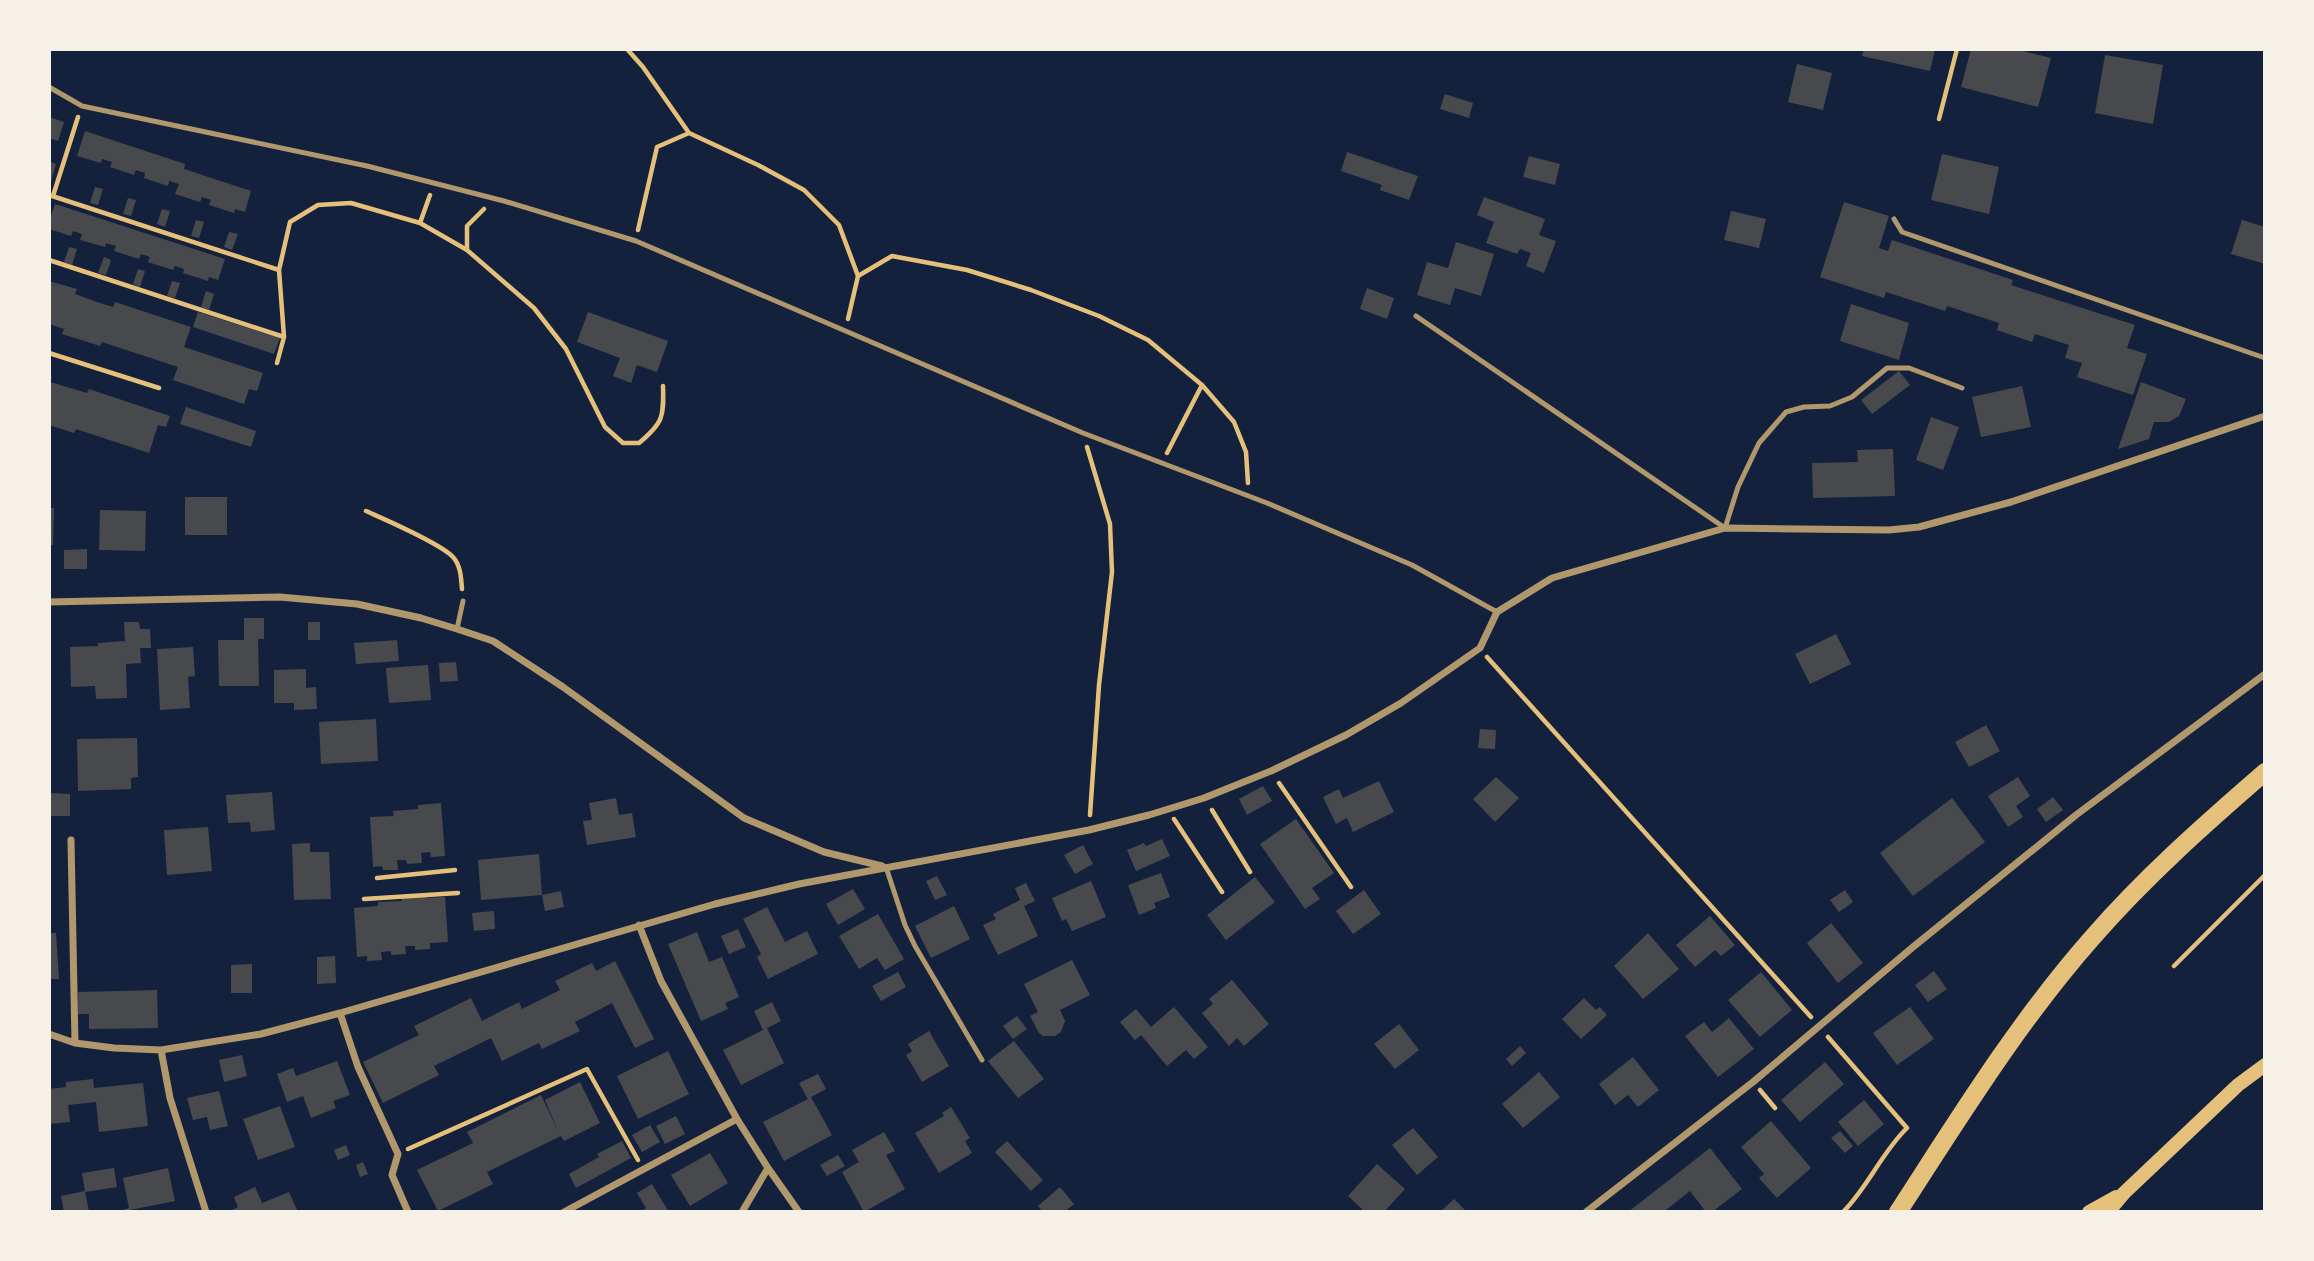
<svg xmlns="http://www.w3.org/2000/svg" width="2314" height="1261" font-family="'Fira Sans Condensed',sans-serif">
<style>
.building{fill:#48494c}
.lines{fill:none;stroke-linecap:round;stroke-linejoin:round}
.path{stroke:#e5c07b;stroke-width:4.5}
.service{stroke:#b1986c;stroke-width:5}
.minor{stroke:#b1986c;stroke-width:7}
.secondary{stroke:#e5c07b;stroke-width:14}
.primary{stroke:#e5c07b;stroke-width:18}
</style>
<rect width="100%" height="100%" fill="#14213d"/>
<path class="building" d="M1864 49H1935L1930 71 1862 56Z
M1971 49H2015L2051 58 2038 107 1961 87Z
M2105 55 2163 65 2153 124 2095 113Z
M1797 64 1832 73 1823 110 1788 102Z
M1445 94 1473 103 1469 118 1440 109Z
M49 117 64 122 58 141 49 138Z
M85 131 185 164 184 169 251 191 245 212 235 209 234 213 209 205 211 200 202 197 200 202 175 194 179 184 169 181 168 186 144 178 145 173 136 170 134 175 110 167 112 162 102 159 101 163 77 156Z
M1347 152 1418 176 1409 200 1380 190 1382 185 1341 171Z
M1942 154 1999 167 1989 214 1931 200Z
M1529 156 1560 164 1555 185 1523 177Z
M49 161 56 164 50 185H49Z
M95 187 103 189 98 205 90 203Z
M1484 197 1545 219 1539 235 1556 241 1544 273 1526 266 1531 253 1520 249 1517 254 1486 243 1494 222 1477 215Z
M128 198 136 200 131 216 123 214Z
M1844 202 1889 216 1879 248 1888 251 1892 240 2013 280 2011 285 2135 325 2127 348 2147 354 2133 395 2077 377 2082 363 2065 358 2069 345 2035 334 2032 342 1997 330 1999 323 1947 306 1945 311 1886 292 1884 298 1820 277Z
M55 204 225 259 218 280 209 277 208 281 183 273 184 269 175 266 173 270 148 262 150 257 141 254 139 259 114 251 116 246 106 243 105 247 80 240 82 234 73 231 71 236 49 229V222Z
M162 209 170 211 165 227 157 224Z
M1731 211 1766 219 1759 248 1724 240Z
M196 220 204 222 199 238 191 236Z
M2242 220 2265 227V264L2231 254Z
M229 232 238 234 232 250 224 247Z
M1456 242 1494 254 1481 296 1455 288 1450 305 1417 295 1427 262 1448 268Z
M69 247 77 249 72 265 64 262Z
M104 257 111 260 106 275 98 273Z
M138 269 145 271 140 287 133 284Z
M49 281 77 289 75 294 94 301 113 307 115 302 191 327 184 347 263 373 257 391 249 389 244 404 173 380 178 367 102 342 100 346 62 334 64 329 49 324Z
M172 281 180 283 175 298 167 296Z
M1367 288 1394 298 1387 319 1360 309Z
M206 291 214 294 209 310 201 307Z
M1851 304 1909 323 1899 360 1840 341Z
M198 312 280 338 274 354 193 327Z
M588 312 668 341 657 372 637 365 631 383 613 376 620 358 577 342Z
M1899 371 1910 385 1872 414 1861 400Z
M49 376 52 377 50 382 87 393 89 389 170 416 166 427 158 425 149 453 76 429 74 433 49 425Z
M2141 382 2186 399 2179 416 2169 422H2154L2149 439 2118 449Z
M2022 386 2031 427 1981 437 1972 397Z
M186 407 256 431 251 447 180 424Z
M1931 417 1959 427 1943 470 1916 460Z
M1893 449 1895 496 1813 498 1812 463 1858 462 1857 450Z
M185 497H227V535H185Z
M49 508H54L53 545H49Z
M100 510 146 511 145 551 99 550Z
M87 549V569H64V550Z
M244 618H264V639H258L259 686H219L218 640H244Z
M124 622H139L140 629H150L151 648H140L141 663 126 664 127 698 96 699 95 686 71 687 70 647 98 646V643L125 641Z
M308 622H320V640H308Z
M1836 634 1851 664 1810 684 1795 654Z
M397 640 399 661 356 664 354 643Z
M193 647 195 676 188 677 190 708 160 710 157 649Z
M456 662 458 681 440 682 439 663Z
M428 665 431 700 389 703 386 668Z
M306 669V688L316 687 317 709 294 710V703H274V670Z
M376 719 378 761 321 764 319 722Z
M1986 725 2000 751 1969 767 1955 742Z
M1480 729 1496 730 1495 749 1478 748Z
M137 738 138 777 131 778V789L78 791 77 739Z
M1496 777 1519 798 1495 822 1473 799Z
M2018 777 2030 796 2016 806 2023 817 2008 827 1988 796Z
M1379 781 1394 812 1353 832 1347 818 1336 824 1323 797 1339 789 1343 798Z
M1263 786 1272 801 1247 815 1239 799Z
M272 792 275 830 251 832 250 822 228 823 226 795Z
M50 793 70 794V816H49Z
M2053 797 2063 810 2046 822 2037 809Z
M616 798 619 815 632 813 636 837 587 845 583 821 592 820 589 803Z
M1952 798 1985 842 1913 896 1880 853Z
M441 803 445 856 431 857 430 852 421 853 422 863 407 864 406 860H397L398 870H383L382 866 373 867 370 817 394 816 393 811 418 809V805Z
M1296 819 1334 873 1312 888 1320 899 1305 909 1260 844Z
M208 827 212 871 167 875 164 830Z
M1162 839 1170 856 1136 871 1127 850 1144 843 1146 846Z
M310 843V852H329L331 899 294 900 292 844Z
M1083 845 1093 864 1075 874 1064 855Z
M539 854 542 895 481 900 478 860Z
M1161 873 1170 897 1154 903 1156 908 1139 915 1128 885Z
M937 876 947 895 935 900 926 881Z
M1255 877 1275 902 1226 940 1207 915Z
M1091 881 1106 917 1072 931 1066 919 1062 921 1052 898Z
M1026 883 1035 901 1024 906 1038 936 998 955 983 925 996 919 993 914 1020 900 1015 888Z
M853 889 865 909 838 925 826 904Z
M1364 890 1381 914 1353 934 1336 911Z
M1845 890 1853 902 1839 912 1830 900Z
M561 891 564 907 545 911 542 895Z
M426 896 427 898 445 897 448 942 430 943V949L415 950V946H405L406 954 391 955V951L381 952 382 960 367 961V956L357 957 354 908 378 906V902L402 901V897Z
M954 906 970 939 931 958 915 926Z
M767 907 785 942 807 931 818 954 768 979 757 957 761 954 743 919Z
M494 911 495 929 474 931 472 913Z
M878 914 904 959 885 970 877 958 859 969 839 936Z
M1710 916 1735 945 1721 956 1715 950 1695 967 1676 945Z
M1831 923 1863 963 1838 983 1807 943Z
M738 929 746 947 729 954 721 936Z
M697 932 709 962 722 957 739 997 725 1003 728 1009 701 1021 668 944Z
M49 933H56L59 979H49Z
M1648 933 1679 969 1643 999 1614 966Z
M335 956 336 983 317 984V957Z
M1072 960 1090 995 1060 1010 1065 1021 1061 1032 1055 1036H1043L1039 1033 1030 1016 1038 1012 1024 984Z
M615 961 654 1039 635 1048 612 1003 575 1022 580 1031 542 1049 539 1043 502 1061 491 1038 434 1066 439 1075 383 1103 363 1062 419 1035 414 1026 471 998 482 1021 519 1002 522 1009 560 990 555 981 592 963 596 971Z
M252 964V993H231V965Z
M1934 971 1947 989 1928 1002 1915 985Z
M898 972 906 987 881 1001 872 986Z
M1761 972 1792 1010 1760 1037 1728 1000Z
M1232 980 1269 1024 1244 1046 1237 1038 1229 1046 1202 1013 1213 1004 1209 999Z
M157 990 158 1028 89 1029V1014H78V992Z
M1584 998 1596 1010 1600 1007 1607 1015 1581 1039 1562 1019Z
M772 1002 781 1021 767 1028 784 1063 741 1085 723 1050 763 1030 754 1011Z
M1174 1007 1208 1047 1194 1059 1186 1050 1167 1066 1141 1035 1135 1040 1120 1022 1136 1009 1151 1027Z
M1910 1007 1934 1039 1897 1065 1873 1033Z
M1017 1016 1027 1029 1013 1039 1003 1026Z
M1729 1018 1754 1049 1718 1077 1685 1036 1704 1022 1712 1032Z
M1399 1024 1419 1050 1395 1069 1374 1044Z
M929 1031 949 1066 922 1082 906 1055 912 1051 908 1044Z
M1014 1041 1044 1079 1018 1098 988 1061Z
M1520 1046 1526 1053 1512 1066 1506 1059Z
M668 1051 689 1094 638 1119 617 1076Z
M242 1055 247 1076 224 1082 219 1060Z
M1633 1057 1659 1090 1638 1107 1628 1095 1615 1105 1599 1084Z
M337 1061 350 1095 333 1101 336 1108 311 1118 303 1096 287 1102 277 1074 293 1068 296 1076Z
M1825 1062 1844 1084 1800 1122 1781 1100Z
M1539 1072 1560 1097 1523 1128 1502 1104Z
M818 1074 826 1089 811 1097 832 1135 784 1161 763 1122 808 1099 799 1083Z
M93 1079 94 1088 143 1083 148 1126 99 1132 96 1102 68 1105 70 1122 49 1124V1089L66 1087V1082Z
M580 1082 600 1123 564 1141 561 1136 487 1172 493 1184 438 1211 417 1170 473 1143 467 1132 541 1095 559 1133 545 1100Z
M219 1091 228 1126 210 1130 207 1117 193 1120 187 1098Z
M1864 1100 1884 1124 1858 1146 1838 1122Z
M280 1106 295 1147 258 1160 243 1119Z
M951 1107 970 1138 965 1141 972 1153 939 1173 915 1133 944 1116 942 1113Z
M676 1116 685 1134 665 1144 656 1126Z
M1771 1121 1811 1168 1777 1198 1759 1178 1764 1174 1741 1147Z
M650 1125 660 1142 642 1152 632 1135Z
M1413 1128 1438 1157 1417 1175 1392 1145Z
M1840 1131 1853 1146 1845 1153 1831 1138Z
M884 1132 895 1151 886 1155 905 1189 864 1212 842 1172 859 1162 852 1150Z
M622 1141 631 1158 576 1188 569 1174 599 1157 597 1154Z
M1007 1141 1043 1180 1031 1191 995 1152Z
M346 1145 350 1155 338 1160 334 1150Z
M1710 1148 1742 1189 1712 1212H1706L1690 1191 1666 1210 1668 1212H1628Z
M710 1153 728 1183 690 1206 671 1175Z
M838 1155 845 1166 827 1176 820 1165Z
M363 1162 368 1174 360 1177 356 1165Z
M1377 1164 1405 1189 1384 1212H1361L1363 1210 1348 1196Z
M114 1168 117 1187 85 1192 82 1173Z
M168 1168 175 1201 130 1210V1209V1212H116L129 1208 123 1178Z
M652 1184 661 1199 669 1212H640L646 1208 637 1193Z
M255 1187 262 1203 289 1192 298 1212H228L238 1207 234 1197Z
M1060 1187 1074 1204 1064 1212H1043L1038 1206Z
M85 1191 89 1212H64L61 1196Z
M1454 1199 1467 1212H1440Z"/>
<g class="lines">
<path class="path" d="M627 49 643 67 689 133 758 165 804 190 839 225 858 276 848 319
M1939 119 1957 49
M49 195 279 270
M430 195 420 223 467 250
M53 196 78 117
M484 209 467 226V250L534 308 566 349 605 427 623 443H639C663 423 664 417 663 386
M638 230 657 147 689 133
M49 260 284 337
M858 276 892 256 967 270 1031 290 1099 316 1148 340 1202 385 1234 422 1246 452 1248 483
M49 353 159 388
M277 363 284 337 279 270 290 222 318 205 351 203 420 223
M1087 447 1110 524 1112 572 1099 685 1090 815
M1167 453 1202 385
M366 511C386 520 440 543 453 557 461 566 461 578 462 589
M1487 657 1811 1017
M1279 783 1351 887
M1212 810 1250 872
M1174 819 1222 892
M377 878 455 870
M364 899 458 893
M2174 966 2265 875
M1828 1037 1907 1128C1882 1152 1868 1187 1843 1212
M1760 1090 1775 1108
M408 1149 587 1069 638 1160"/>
<path class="service" d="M49 87 82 106 367 166 504 201 636 241 1083 433 1267 503 1412 565 1497 612
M1894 219 1902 232 2265 358
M1416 316 1725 528 1738 487 1759 443 1786 412 1804 407 1830 406 1852 397 1887 368H1909L1962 388
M457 629 463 601
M886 867 905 925 915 946 982 1060"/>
<path class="minor" d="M49 602 280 597 357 604 421 618 457 629 493 641 563 687 744 818 824 852 882 866
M71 840 75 1043
M639 925 661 981 737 1119 768 1168 742 1212
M340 1013 358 1067 398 1154 392 1175 408 1212
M49 1034 75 1043 114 1048 161 1050 261 1034 340 1013 715 904 799 884 1089 830 1149 815 1204 798 1271 771 1346 735 1401 703 1480 648 1497 612 1552 578 1725 528 1889 530 1919 527 2011 502 2265 416
M161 1050 170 1098 206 1212
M768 1168 799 1212
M564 1212 737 1119
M1586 1212 1753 1082 1913 947 2076 815 2265 674"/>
<path class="secondary" d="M2089 1212 2116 1197
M2108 1212 2124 1193 2238 1085 2265 1065"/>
<path class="primary" d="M1898 1212C1959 1118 2018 1022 2092 938 2145 877 2205 824 2265 772"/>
</g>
<rect width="2314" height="1261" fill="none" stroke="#f6f1e7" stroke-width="102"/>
</svg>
